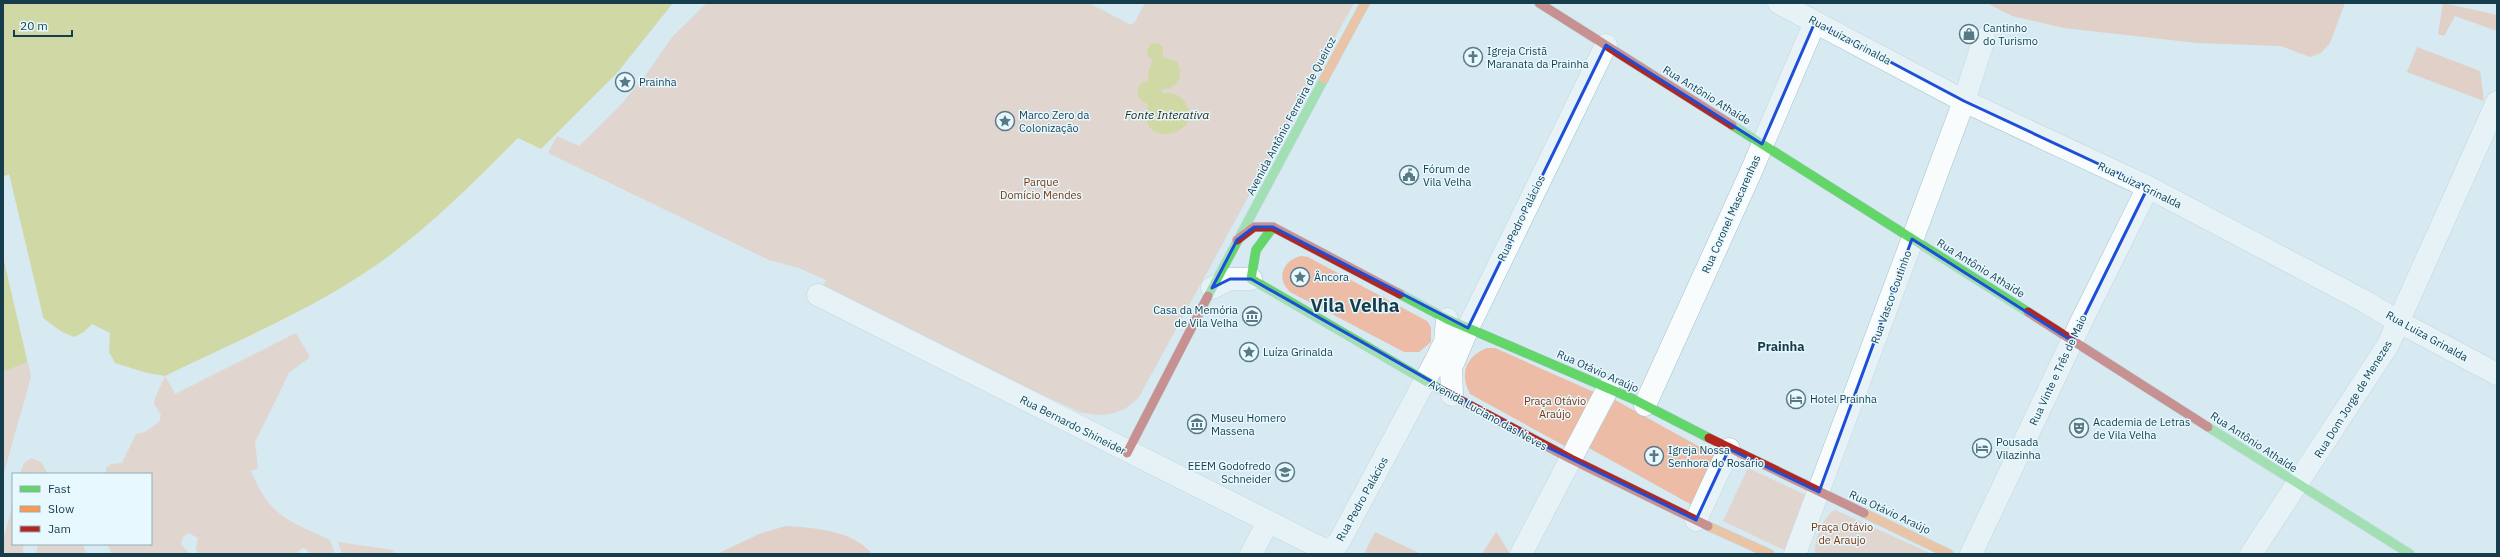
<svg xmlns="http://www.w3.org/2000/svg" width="2500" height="557" font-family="'IBM Plex Sans',sans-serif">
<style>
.green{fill:#ecbca6}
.forest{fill:#eab194}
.water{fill:#c8c64a}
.pier{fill:#d7e9f1}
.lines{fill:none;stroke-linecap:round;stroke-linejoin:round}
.street-casing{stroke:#a7c1cc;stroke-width:23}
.fast-casing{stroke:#a7c1cc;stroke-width:10}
.slow-casing{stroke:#a7c1cc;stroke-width:10}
.jam-casing{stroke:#a7c1cc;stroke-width:10}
.street{stroke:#f9fcfd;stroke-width:22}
.fast{stroke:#63d668;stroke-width:9}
.slow{stroke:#ff974d;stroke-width:9}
.jam{stroke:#b3261e;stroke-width:9}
.marked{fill:none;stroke:#1d4ed8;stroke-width:3;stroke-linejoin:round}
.labels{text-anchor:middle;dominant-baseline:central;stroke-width:3;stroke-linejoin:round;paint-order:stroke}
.poi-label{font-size:11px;fill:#153d4b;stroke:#e7f8ff;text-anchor:start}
.street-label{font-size:11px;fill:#153d4b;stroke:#e7f8ff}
.park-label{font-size:11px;fill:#803508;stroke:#e7f8ff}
.water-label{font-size:12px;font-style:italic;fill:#302f18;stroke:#e7f8ff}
.quarter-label{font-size:13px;font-weight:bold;fill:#153d4b;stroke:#e7f8ff}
.town-label{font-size:19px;font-weight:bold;fill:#153d4b;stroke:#e7f8ff}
</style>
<rect width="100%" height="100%" fill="#d7e9f1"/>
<path class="green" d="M707 3H1089L1131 25 1135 22 1145 3H1354L1139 397C1123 415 1103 418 1080 412L917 337 822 288 826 280 799 268 769 260 548 153 557 136 579 146 620 106 647 73 673 36Z
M1301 256 1308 257 1427 321 1431 327V342L1419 352H1404L1292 293C1275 281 1282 260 1301 256Z
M296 333 310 357 289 373 255 442 258 468 251 471C269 516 289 521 330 540L335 554H310L306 549 302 548 296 554H198L196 548 198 538 189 533 183 537 181 544 190 554H112L107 544H151V474H106V468L111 464 122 463 136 434 145 432 159 422 161 415 154 404 155 398 165 376 175 394Z
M1487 348H1495L1596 393 1570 449 1470 394C1459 374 1466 356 1487 348Z
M28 362 31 377 3 476V372Z
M1615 400 1718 457 1692 505 1589 448Z
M32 458 41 462 48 474 33 472 20 474 24 463Z
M1748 468 1810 497 1788 552 1723 521Z
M13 503V544H23V554H3V541Z
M1835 510 1932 554H1815C1814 541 1823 515 1835 510Z
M338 542 393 550 394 554H342Z
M38 544H82L87 554H36Z"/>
<path class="forest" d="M1987 3H2345L2330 43 2321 53 2310 57 2281 46 2197 43 2064 28 2012 16Z
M2443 3 2497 15V31L2455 16 2444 36 2438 34Z
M2417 47 2480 71 2484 101 2407 72Z
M786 526C814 528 853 530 872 554H717L759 534Z
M1496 531 1510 554H1482L1496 532Z
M1375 532 1421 554H1364Z"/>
<path class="water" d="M3 3H673L617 73 541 149 518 138C471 185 424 233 369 270 305 313 234 342 165 376L147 373 115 363 109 352 110 333 92 324 84 332 74 337 62 332 43 318 9 175 3 176Z
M1158 43 1163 47V57L1177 62C1184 74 1178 90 1162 89V93C1171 92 1179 94 1184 101 1210 136 1133 152 1148 104 1139 101 1135 93 1140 84L1149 80 1148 72 1153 61 1148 56 1147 50 1151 44Z
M3 256 28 362 3 372Z"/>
<path class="pier" d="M9 174 44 321 41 318 8 177 3 178Z
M3 254 30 361 28 364 3 256Z"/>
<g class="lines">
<g class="street-casing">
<path id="street" d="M1779 3 1964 101 2148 187 2364 301 2399 322 2497 374
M1212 288 1230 279H1251
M818 295 1319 547 1330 550 1339 542 1435 362 1445 342 1447 319
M1452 395 1451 368 1468 328 1606 45
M1645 405 1750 174 1815 22
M1696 520 1729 449
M1251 554 1268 522
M1521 554 1608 388
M1795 554 1964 101 1984 39
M1971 554 2083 318 2148 187
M2251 554 2388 345 2497 102"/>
</g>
<g class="fast-casing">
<path id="fast" d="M1732 125 2028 312
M1251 279 1443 391
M1251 279 1256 250 1273 227
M1400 294 1447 319 1633 399 1709 438
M1208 296 1324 79
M2208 427 2410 554"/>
</g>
<g class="slow-casing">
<path id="slow" d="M1324 79 1365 3
M1864 513 1949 554
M1708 526 1770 554"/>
</g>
<g class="jam-casing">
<path id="jam" d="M1539 3 1732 125
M1237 240 1254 227H1273L1400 294
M2028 312 2208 427
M1443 391 1571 459 1708 526
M1709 438 1864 513
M1127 453 1208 296"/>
</g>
<use href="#street" class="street"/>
<use href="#fast" class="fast"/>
<use href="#slow" class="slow"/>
<use href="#jam" class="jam"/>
</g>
<path d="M0 0H2500V557H0ZM1815 22 1964 101 2148 187 2072 341 1912 239 1819 492 1729 449 1696 520 1543 445 1251 279H1230L1212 288 1237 240 1254 227H1273L1468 328 1606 45 1762 144Z" fill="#d7e9f1" fill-opacity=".55" fill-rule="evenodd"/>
<path class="marked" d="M1815 22 1964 101 2148 187 2072 341 1912 239 1819 492 1729 449 1696 520 1543 445 1251 279H1230L1212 288 1237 240 1254 227H1273L1468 328 1606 45 1762 144Z"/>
<defs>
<g id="shop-ring" transform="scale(1)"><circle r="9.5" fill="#e7f8ff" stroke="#597985" stroke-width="1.5"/><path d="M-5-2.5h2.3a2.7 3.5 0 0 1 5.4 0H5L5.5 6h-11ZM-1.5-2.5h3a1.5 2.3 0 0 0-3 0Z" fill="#597985"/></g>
<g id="church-ring" transform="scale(1)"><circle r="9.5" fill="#e7f8ff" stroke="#597985" stroke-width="1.5"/><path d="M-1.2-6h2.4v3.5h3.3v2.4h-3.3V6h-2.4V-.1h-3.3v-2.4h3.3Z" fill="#597985"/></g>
<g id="sight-ring" transform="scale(1)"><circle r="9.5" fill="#e7f8ff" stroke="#597985" stroke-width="1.5"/><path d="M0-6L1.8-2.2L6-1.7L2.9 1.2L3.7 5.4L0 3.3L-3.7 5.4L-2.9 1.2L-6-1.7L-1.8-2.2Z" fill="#597985"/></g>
<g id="civic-ring" transform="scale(1)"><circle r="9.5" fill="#e7f8ff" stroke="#597985" stroke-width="1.5"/><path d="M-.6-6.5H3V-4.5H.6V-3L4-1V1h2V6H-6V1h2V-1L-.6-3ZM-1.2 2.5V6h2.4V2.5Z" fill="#597985"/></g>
<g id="museum-ring" transform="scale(1)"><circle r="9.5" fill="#e7f8ff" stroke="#597985" stroke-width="1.5"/><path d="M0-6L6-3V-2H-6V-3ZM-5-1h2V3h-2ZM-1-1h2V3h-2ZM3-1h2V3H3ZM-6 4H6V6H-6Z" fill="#597985"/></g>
<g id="hotel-ring" transform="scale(1)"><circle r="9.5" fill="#e7f8ff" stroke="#597985" stroke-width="1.5"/><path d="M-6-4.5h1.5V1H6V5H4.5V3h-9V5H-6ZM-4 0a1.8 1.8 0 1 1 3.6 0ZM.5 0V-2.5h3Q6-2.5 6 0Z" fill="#597985"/></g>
<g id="theatre-ring" transform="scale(1)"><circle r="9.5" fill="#e7f8ff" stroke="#597985" stroke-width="1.5"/><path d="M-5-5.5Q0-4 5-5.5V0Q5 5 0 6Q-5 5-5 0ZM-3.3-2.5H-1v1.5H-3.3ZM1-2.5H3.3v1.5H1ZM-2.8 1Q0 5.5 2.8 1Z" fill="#597985"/></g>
<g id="school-ring" transform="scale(1)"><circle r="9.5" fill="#e7f8ff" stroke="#597985" stroke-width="1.5"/><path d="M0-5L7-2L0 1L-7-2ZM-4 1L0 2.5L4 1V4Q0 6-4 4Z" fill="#597985"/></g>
</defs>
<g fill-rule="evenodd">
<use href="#shop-ring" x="1969" y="34"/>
<use href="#church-ring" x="1473" y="57"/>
<use href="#sight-ring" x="625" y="82"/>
<use href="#sight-ring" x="1005" y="121"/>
<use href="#civic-ring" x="1409" y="175"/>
<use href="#sight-ring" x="1300" y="277"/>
<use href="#museum-ring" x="1252" y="316"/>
<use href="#sight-ring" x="1249" y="352"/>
<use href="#hotel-ring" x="1796" y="399"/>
<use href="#museum-ring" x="1197" y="424"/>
<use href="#theatre-ring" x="2079" y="428"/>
<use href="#hotel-ring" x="1982" y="448"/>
<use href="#church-ring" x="1654" y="456"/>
<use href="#school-ring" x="1285" y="472"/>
</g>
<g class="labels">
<g class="poi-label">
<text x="1983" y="28">Cantinho<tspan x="1983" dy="13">do Turismo</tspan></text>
<text x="1487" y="51">Igreja Cristã<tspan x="1487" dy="13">Maranata da Prainha</tspan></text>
<text x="639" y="82">Prainha</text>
<text x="1019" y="115">Marco Zero da<tspan x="1019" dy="13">Colonização</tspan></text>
<text x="1423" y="169">Fórum de<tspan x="1423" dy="13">Vila Velha</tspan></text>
<text x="1314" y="277">Âncora</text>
<text x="1238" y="310" text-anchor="end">Casa da Memória<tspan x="1238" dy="13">de Vila Velha</tspan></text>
<text x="1263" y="352">Luíza Grinalda</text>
<text x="1810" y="399">Hotel Prainha</text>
<text x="1211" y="418">Museu Homero<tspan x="1211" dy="13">Massena</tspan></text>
<text x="2093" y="422">Academia de Letras<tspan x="2093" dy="13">de Vila Velha</tspan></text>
<text x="1996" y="442">Pousada<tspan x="1996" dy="13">Vilazinha</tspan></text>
<text x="1668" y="450">Igreja Nossa<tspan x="1668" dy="13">Senhora do Rosário</tspan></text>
<text x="1271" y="466" text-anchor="end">EEEM Godofredo<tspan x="1271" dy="13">Schneider</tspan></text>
</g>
<g class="street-label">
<text transform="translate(1850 40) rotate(28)">Rua Luiza Grinalda</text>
<text transform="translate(1707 95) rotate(32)">Rua Antônio Athaíde</text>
<text transform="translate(1291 116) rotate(-62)">Avenida Antônio Ferreira de Queiroz</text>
<text transform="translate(2140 185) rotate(26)">Rua Luiza Grinalda</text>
<text transform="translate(1731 214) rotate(-66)">Rua Coronel Mascarenhas</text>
<text transform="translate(1521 218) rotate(-64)">Rua Pedro Palácios</text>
<text transform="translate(1981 268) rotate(32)">Rua Antônio Athaíde</text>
<text transform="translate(1891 297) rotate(-70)">Rua Vasco Coutinho</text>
<text transform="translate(2427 336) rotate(29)">Rua Luiza Grinalda</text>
<text transform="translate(2058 370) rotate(-65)">Rua Vinte e Três de Maio</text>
<text transform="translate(1598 371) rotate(24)">Rua Otávio Araújo</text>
<text transform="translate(2353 399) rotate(-58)">Rua Dom Jorge de Menezes</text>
<text transform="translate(1488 415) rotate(29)">Avenida Luciano das Neves</text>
<text transform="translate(1073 425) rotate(27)">Rua Bernardo Shineider</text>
<text transform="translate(2254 442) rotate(33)">Rua Antônio Athaíde</text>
<text transform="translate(1362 499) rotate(-61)">Rua Pedro Palácios</text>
<text transform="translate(1890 512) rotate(25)">Rua Otávio Araújo</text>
</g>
<g class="park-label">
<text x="1041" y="182">Parque<tspan x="1041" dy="13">Domício Mendes</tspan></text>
<text x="1555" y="401">Praça Otávio<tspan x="1555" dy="13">Araújo</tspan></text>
<text x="1842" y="527">Praça Otávio<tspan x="1842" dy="13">de Araujo</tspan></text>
</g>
<g class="water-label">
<text x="1167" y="114">Fonte Interativa</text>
</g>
<g class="quarter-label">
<text x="1781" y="346">Prainha</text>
</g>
<g class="town-label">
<text x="1355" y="305">Vila Velha</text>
</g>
</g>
<rect width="2500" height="557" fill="none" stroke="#153d4b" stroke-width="8"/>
<rect x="12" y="473" width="140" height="72" fill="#e7f8ff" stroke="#93adb7"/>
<rect x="20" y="486" width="20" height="6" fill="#63d668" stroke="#93adb7"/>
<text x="48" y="493" font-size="12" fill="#153d4b">Fast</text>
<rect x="20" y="506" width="20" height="6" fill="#ff974d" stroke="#93adb7"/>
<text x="48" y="513" font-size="12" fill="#153d4b">Slow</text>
<rect x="20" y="526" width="20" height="6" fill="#b3261e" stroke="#93adb7"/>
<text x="48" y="533" font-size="12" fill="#153d4b">Jam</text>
<path d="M14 30v6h58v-6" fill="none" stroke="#153d4b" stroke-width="2"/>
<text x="20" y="30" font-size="12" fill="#153d4b" stroke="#e7f8ff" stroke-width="3" paint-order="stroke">20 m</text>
</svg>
